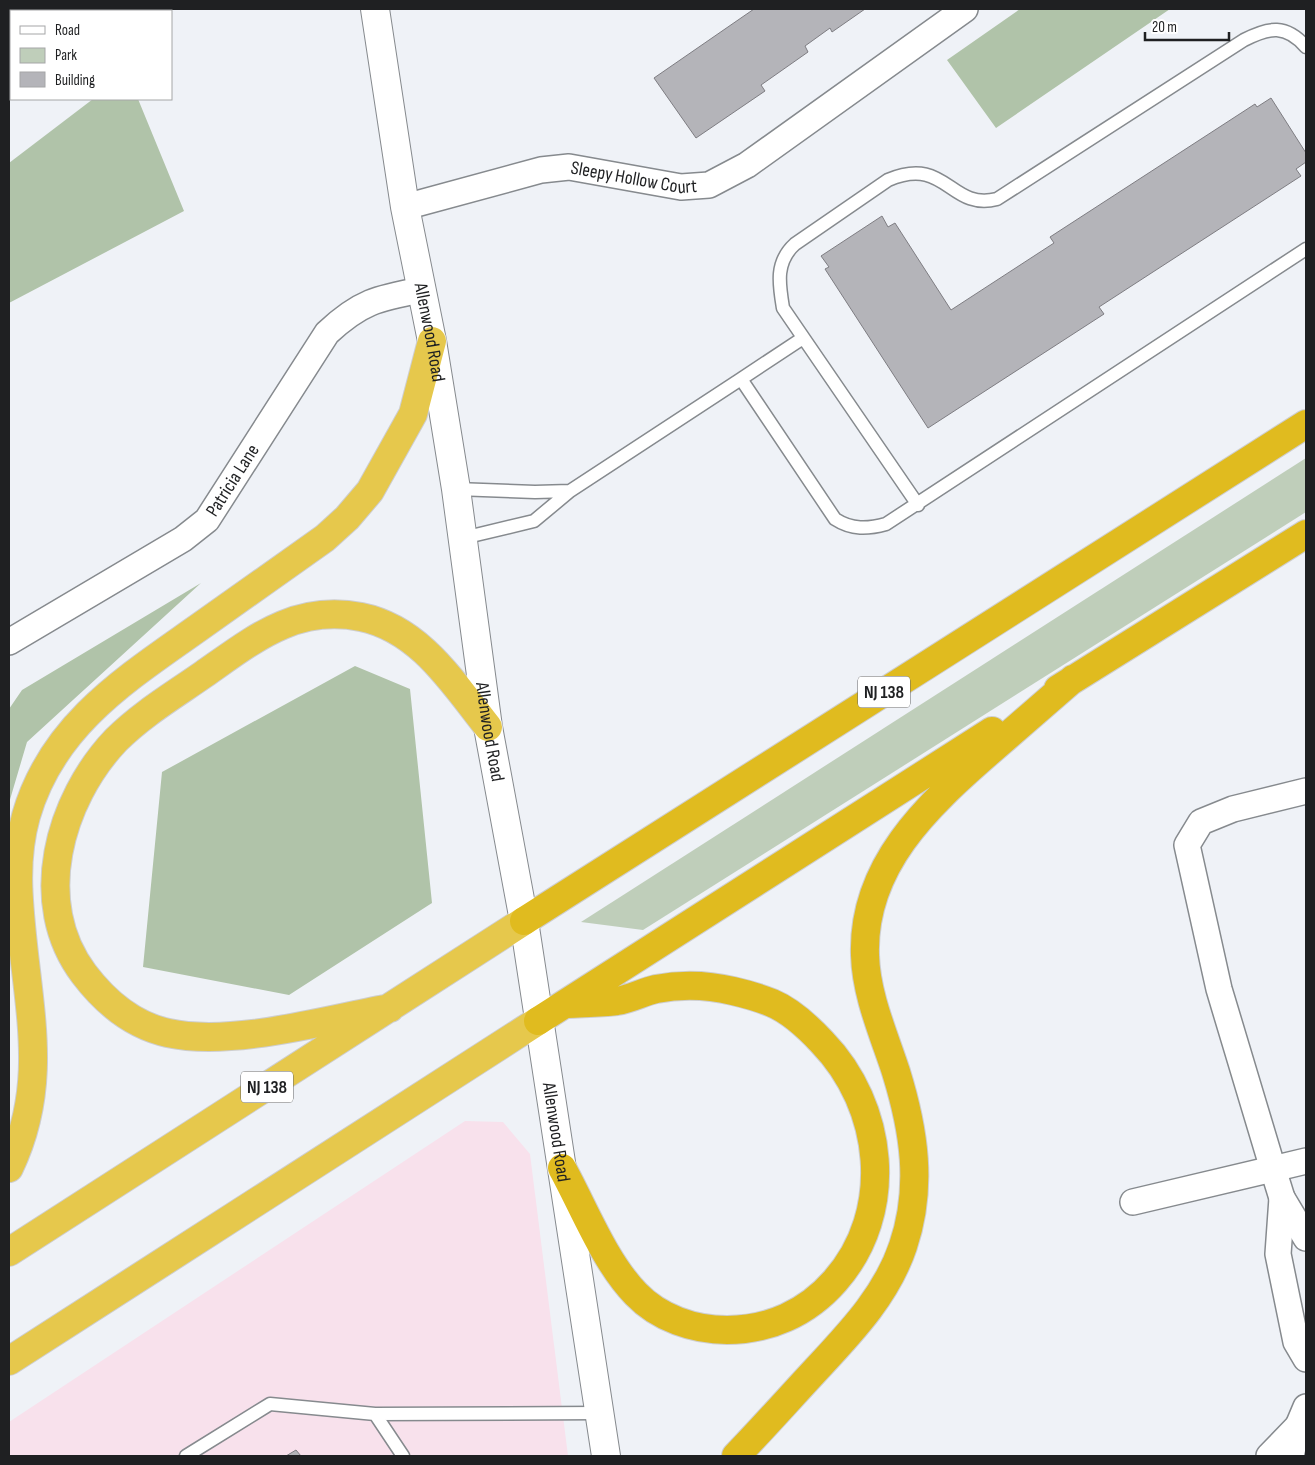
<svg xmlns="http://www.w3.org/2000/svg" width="1315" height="1465" font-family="'Sofia Sans Condensed',sans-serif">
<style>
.commercial{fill:#f8e1ec}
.green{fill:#bfceba}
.forest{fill:#b0c3a9}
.building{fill:#b4b4b9;stroke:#7e7d82}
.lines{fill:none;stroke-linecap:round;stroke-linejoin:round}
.service-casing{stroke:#868a8e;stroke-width:15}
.minor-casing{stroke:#868a8e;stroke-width:28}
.tertiary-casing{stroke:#868a8e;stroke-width:30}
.trunk-casing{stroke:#cecece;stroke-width:30}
.motorway-casing{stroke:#cecece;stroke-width:30}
.service{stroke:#fff;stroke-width:12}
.minor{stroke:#fff;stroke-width:25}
.tertiary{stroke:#fff;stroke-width:28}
.trunk{stroke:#e6c84c;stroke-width:28}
.motorway{stroke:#e0bb1f;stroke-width:28}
.labels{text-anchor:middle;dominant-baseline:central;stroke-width:4.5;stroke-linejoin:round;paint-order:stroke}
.shield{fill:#fff;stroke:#626364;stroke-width:1}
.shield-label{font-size:18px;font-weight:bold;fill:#1f2022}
.street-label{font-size:19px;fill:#1f2022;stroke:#fff}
</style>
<rect width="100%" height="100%" fill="#eff2f7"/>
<path class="commercial" d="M465 1121 503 1122 530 1154 568 1456H9V1422Z"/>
<path class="green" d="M1306 458V512L643 930 581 922Z"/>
<path class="forest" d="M1020 9H1170L996 128 947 60Z
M93 99H138L184 211 9 303V163Z
M201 583 27 742 9 803V709L22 690Z
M355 666 410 689 432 903 289 995 143 967 162 772Z"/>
<path class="building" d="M754 9H865L832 32 830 28 805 46 808 52 761 85 765 91 696 138 654 78Z
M1271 98 1306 153V162L1296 169 1301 176 1099 307 1104 314 928 428 825 269 829 267 821 256 882 216 888 227 895 223 951 310 1054 243 1050 237 1255 104 1257 107Z
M296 1450 301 1456H286Z"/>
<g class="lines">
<g class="service-casing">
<path id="service" d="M741 379 803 338
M456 489 535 492 570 491
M918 505 783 308C779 284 775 262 795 244L888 180C947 155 949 211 997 199L1244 40C1269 27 1286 24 1306 47
M463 538 534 521 570 491 741 379 835 519C852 530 868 529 886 524L1306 249
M186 1456 270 1404 375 1414
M403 1456 375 1414 600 1413"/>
</g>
<g class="minor-casing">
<g id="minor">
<path id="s1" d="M405 207 541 170 569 167 681 187 709 185 747 165 965 9"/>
<path id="s2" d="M9 642 183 539 207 520 327 333C360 302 378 298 421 290"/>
<path d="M1306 791 1233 809 1201 822 1187 845 1219 989 1273 1169 1282 1198 1306 1238"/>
<path d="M1282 1198 1278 1254 1296 1342 1306 1359"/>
<path d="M1133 1202 1306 1161"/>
<path d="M1269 1456 1298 1426"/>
<path d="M1291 1456 1298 1426 1306 1407"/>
</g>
</g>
<g class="tertiary-casing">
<g id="tertiary">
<path id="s3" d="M375 9 405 207 432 341 456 489 488 727 524 921 606 1456"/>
</g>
</g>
<g class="trunk-casing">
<path id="trunk" d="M390 1008C326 1020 232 1047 168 1033 132 1025 106 1003 84 974 30 903 59 800 116 740 142 714 174 695 204 674 254 639 296 604 361 617 420 629 453 683 488 727
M9 1168C44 1095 33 1031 24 954 19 907 13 862 26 816 52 725 126 679 198 628 240 598 283 568 325 538L347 518 370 491 413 414 432 341
M9 1252 524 921
M9 1361 538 1021"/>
</g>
<g class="motorway-casing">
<path id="motorway" d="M1058 689 1306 534
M524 921 1306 424
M538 1021 992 731
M562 1168C584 1208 604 1261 636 1294 659 1318 694 1330 727 1330 769 1330 807 1313 835 1281 896 1212 884 1106 822 1042 808 1027 791 1011 772 1003 760 998 746 994 733 991 708 985 682 984 656 989 643 992 630 999 617 1001 600 1003 583 1003 567 1004
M736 1456C762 1429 787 1401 812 1374 848 1335 886 1297 903 1246 923 1187 914 1130 896 1072 884 1035 866 995 865 955 862 866 927 806 989 752 1017 728 1045 703 1073 679"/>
</g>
<use href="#service" class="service"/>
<use href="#minor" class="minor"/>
<use href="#tertiary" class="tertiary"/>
<use href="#trunk" class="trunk"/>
<use href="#motorway" class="motorway"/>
</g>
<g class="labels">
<g class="shield">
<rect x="858" y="676.5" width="52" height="31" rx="4"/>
<rect x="241" y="1071.5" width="52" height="31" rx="4"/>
</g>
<g class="shield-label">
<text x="884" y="692">NJ 138</text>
<text x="267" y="1087">NJ 138</text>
</g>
<g class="street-label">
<text stroke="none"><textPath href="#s1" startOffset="235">Sleepy Hollow Court</textPath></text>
<text stroke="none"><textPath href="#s3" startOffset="328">Allenwood Road</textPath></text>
<text stroke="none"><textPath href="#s2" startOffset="280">Patricia Lane</textPath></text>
<text stroke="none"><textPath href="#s3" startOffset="732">Allenwood Road</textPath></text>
<text stroke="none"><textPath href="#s3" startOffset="1138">Allenwood Road</textPath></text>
</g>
</g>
<rect width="1315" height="1465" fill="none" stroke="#1f2022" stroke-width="20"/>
<rect x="10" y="10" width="162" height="90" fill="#ffffff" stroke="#a5a6a7"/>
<rect x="20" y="26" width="25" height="8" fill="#ffffff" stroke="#a5a6a7"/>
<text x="55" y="35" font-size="15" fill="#1f2022">Road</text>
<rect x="20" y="48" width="25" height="15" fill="#bfceba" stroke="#a5a6a7"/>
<text x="55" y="60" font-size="15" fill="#1f2022">Park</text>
<rect x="20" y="72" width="25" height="15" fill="#b4b4b9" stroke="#a5a6a7"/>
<text x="55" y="85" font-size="15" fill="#1f2022">Building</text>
<path d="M1145 32v8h84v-8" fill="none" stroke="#1f2022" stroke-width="2.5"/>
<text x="1152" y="32" font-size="15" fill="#1f2022" stroke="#ffffff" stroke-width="4" paint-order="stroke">20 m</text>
</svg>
